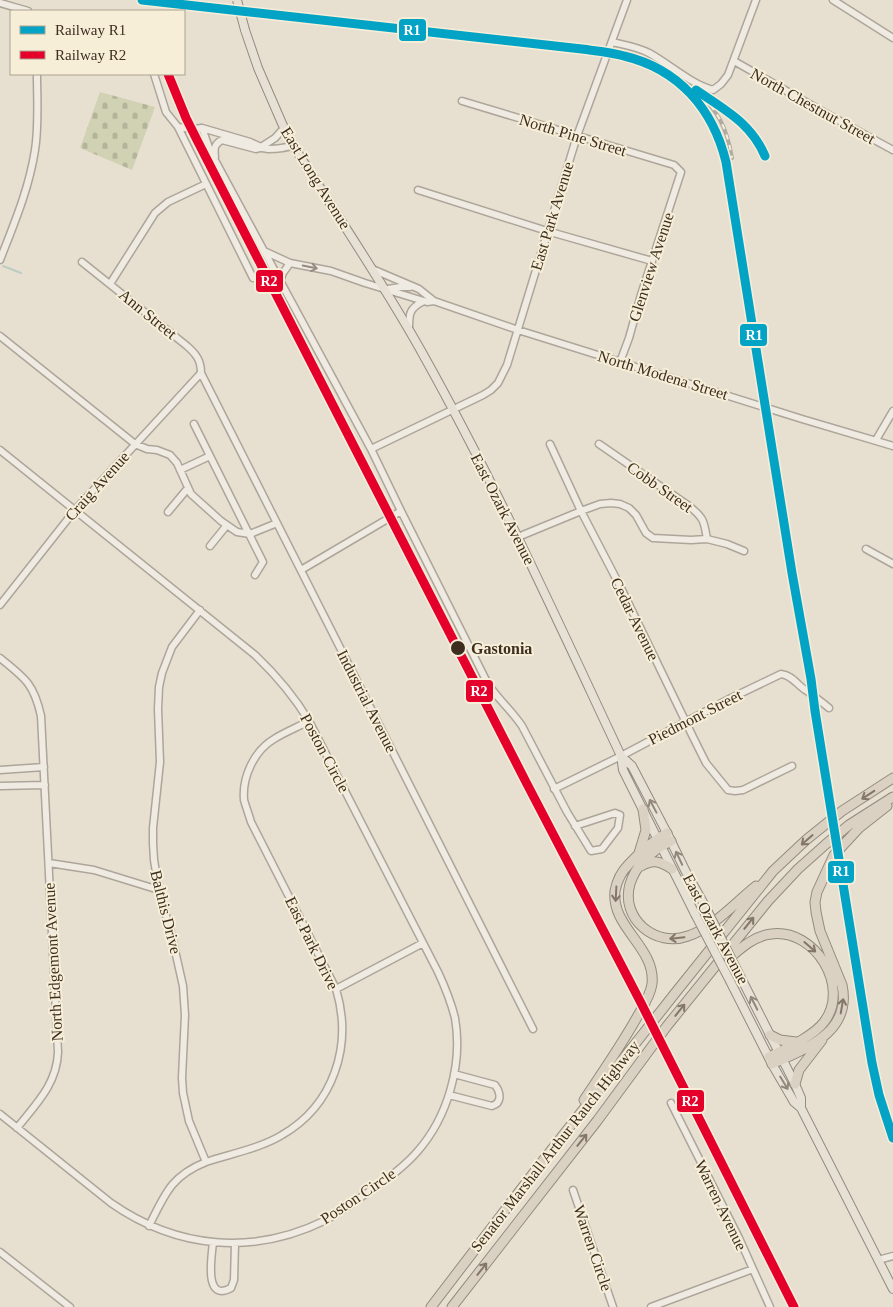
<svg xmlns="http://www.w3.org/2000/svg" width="893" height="1307" font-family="'Times New Roman',serif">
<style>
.cemetery{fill:url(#cemetery-stones)}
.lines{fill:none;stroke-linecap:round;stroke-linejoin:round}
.stream{stroke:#bcccc2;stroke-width:2}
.minor-casing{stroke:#ada599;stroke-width:9}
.major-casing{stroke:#928b80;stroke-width:10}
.highway-casing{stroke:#928b80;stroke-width:11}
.minor{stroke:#efebe3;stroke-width:6}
.major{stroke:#e6e1d4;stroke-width:8}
.highway{stroke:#dad1c2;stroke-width:9}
.rail-casing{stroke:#afaaa2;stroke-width:4}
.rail{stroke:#f7eed8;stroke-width:2;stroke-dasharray:5.5;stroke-linecap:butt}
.major-bridge-casing{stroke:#928b80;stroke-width:10;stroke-linecap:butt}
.major-bridge{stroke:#e6e1d4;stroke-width:8}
.rail-1-casing{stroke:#f7eed8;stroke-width:12}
.rail-2-casing{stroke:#f7eed8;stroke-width:12}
.rail-1{stroke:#03a3c5;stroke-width:9}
.rail-2{stroke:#e4002b;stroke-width:9}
.oneway{stroke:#968c82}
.oneway2{stroke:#847769}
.oneway3{stroke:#92887a}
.stop-dot{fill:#3d2e20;stroke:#f7eed8;stroke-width:2}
.labels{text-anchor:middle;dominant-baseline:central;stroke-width:4;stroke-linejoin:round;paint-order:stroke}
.street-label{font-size:16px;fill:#3d2e20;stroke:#f7eed8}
.stop-label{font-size:16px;font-weight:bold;fill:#3d2e20;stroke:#f7eed8;text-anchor:start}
.line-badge{stroke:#f7eed8;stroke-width:2}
.badge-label{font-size:14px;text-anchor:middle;font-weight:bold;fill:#fff}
</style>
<defs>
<pattern id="cemetery-stones" width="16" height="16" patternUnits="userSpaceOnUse" patternTransform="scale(1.25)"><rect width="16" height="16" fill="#d1d1b3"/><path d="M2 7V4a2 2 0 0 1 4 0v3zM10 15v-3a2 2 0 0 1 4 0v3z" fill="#b4b49a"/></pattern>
</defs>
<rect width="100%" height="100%" fill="#e7e0d1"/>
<path class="cemetery" d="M100 92 155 107 132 170 80 148Z"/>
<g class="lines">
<path class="stream" d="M3 266 21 273"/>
<g class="minor-casing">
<path id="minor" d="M833 0 893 38
M0 3 28 11
M612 42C625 45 638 47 649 53 671 65 689 83 713 90L721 84 728 75 756 0
M734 61 825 113 893 150
M154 74 166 112 178 127 253 278
M462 101 674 165 681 172 641 295 629 338 620 362
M178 127 194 129 202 128 250 142 261 147 275 138 284 128
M202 128 211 153 371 449 401 511 488 684C498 699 512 711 522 726L567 812 591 851 602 849 618 828 620 815 615 813 575 826
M215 157C214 149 214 144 222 140L256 149C261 147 263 148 268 149 276 149 286 148 293 145
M418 190 547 231 652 261
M264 251 290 263 331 271 365 283 427 302 434 301
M0 260C14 224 29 189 35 150 39 125 37 99 37 74
M82 262 187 346C196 354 201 360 201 373L533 1029
M372 269 419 289 434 301 518 330 802 419 893 446
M280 281 283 273 290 263
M110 284 155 213 168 202 206 184
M388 289 400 287H410
M409 329C409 314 409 308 424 301
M0 336 135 444 147 449 157 450 170 455 177 463 191 494 221 521 237 532 250 534 277 523
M876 440 893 411
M550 444 581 511 621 588 693 737 706 763 728 790 735 791 743 790 792 766
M599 444 689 506C704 518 704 521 707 539
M371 449 483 395 491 390 498 383 507 365 577 136 627 0
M0 450 255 655C276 675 294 696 309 721L438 972C445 987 451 1002 455 1018 463 1064 448 1117 417 1152 403 1168 385 1181 367 1193 354 1202 340 1212 326 1220 253 1256 177 1249 111 1203L0 1114
M210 456 263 562 255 575
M180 470 210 456 194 424
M168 512 188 488
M518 537 581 511 600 504 611 503 620 504 629 508 636 515 646 533 653 538 691 540 707 539 727 544 744 551
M210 546 227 525
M866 549 893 564
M301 570 401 511
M0 605 75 510 201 373
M200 610 172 647 162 673 159 687 158 709 160 762 153 828V843L154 860 159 890 172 937 183 986 185 1015 182 1078 183 1093 189 1121 206 1162
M0 658C25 678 34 684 41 716L58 1052C57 1084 36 1104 17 1128
M0 770 44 767
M0 786 45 785
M554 789 621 756 731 698 781 674C792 675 798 686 807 691 815 697 822 702 829 708
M49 863 94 870 159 890
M336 989 423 943
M449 1095 492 1106C502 1103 501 1093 495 1085L454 1074
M671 1103 739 1238 770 1307
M573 1190 613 1307
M149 1226C165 1194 171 1176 206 1162 230 1154 261 1148 282 1135 334 1105 353 1045 336 989L251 822C249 815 246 807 244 800 242 777 254 751 274 739 285 732 298 727 309 721
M213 1242C212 1255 203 1303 231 1288L234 1280 235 1244
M0 1252 70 1307
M878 1260 893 1256
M651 1307 753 1269"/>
</g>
<g class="major-casing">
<path id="major" d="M245 30 258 68 284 128 293 145C337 216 385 285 425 358 497 487 558 622 621 756L623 770 695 914
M621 756 632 766 667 833 686 872 705 906
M738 972 795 1084 801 1098V1108
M730 981 772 1064 794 1102 801 1108 893 1289"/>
</g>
<g class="highway-casing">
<path id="highway" d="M671 841C653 850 636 864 630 884 620 919 656 948 688 936 713 928 736 902 756 886
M639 853 646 830 643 809
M641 866C653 859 660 861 672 869
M726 961C739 950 753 936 771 934 815 928 851 987 824 1022 814 1036 785 1049 769 1057
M770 1035 780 1040 796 1042
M772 1064C807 1048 852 1032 842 985L820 931 816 912 815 902 817 892 834 855 859 828 887 806
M795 1084 799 1070 822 1040
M584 1100C602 1073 620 1047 636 1019 642 1008 650 997 652 984 656 947 611 928 615 891 617 880 621 872 629 864 640 852 653 841 667 833
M431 1307 545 1158 676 992 773 871 806 840 842 811 893 778
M452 1307 597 1121 667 1026 768 901 798 869 826 844 849 825 893 797"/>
</g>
<use href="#minor" class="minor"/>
<use href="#major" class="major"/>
<use href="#highway" class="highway"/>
<g class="rail-casing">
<path id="rail" d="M142 0 582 49C596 51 611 52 624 56 679 69 713 109 726 162L792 573 811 679 815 711 872 1063 879 1095 893 1138
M168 74 186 118 197 140 527 784 640 1001 794 1307
M695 90C718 110 727 128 732 158
M710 99C734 116 753 128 765 156"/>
</g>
<use href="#rail" class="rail"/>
<g class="major-bridge-casing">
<path id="major-bridge" d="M237 0 245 30
M705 906 738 972
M695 914 730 981"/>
</g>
<use href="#major-bridge" class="major-bridge"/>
<g class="rail-1-casing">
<path id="rail-1" d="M142 0 582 49C596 51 611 52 624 56 679 69 713 109 726 162L792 573 811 679 815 711 872 1063 879 1095 893 1138
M696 90C725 110 751 123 765 156"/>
</g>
<g class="rail-2-casing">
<path id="rail-2" d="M168 74 186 118 197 140 527 784 640 1001 794 1307"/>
</g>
<use href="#rail-1" class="rail-1"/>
<use href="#rail-2" class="rail-2"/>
</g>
<defs><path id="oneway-shaft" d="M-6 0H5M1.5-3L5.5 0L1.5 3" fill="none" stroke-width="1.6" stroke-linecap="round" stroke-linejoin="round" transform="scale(1.25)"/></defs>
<use class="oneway" href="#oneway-shaft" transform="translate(310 267) rotate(12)"/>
<g class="oneway2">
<use href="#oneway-shaft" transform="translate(868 795) rotate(147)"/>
<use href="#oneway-shaft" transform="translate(807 840) rotate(139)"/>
<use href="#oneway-shaft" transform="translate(616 894) rotate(93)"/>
<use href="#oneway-shaft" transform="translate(749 923) rotate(-51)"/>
<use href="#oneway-shaft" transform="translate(677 938) rotate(174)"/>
<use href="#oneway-shaft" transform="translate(810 947) rotate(41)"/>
<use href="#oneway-shaft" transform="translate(842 1006) rotate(-80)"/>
<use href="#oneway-shaft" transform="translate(680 1010) rotate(-51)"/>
<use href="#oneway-shaft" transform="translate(582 1140) rotate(-51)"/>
<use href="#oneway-shaft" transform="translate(482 1269) rotate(-52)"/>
</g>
<g class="oneway3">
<use href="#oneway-shaft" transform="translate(653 806) rotate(-118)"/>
<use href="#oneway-shaft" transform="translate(679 858) rotate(-115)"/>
<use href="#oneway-shaft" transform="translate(754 1003) rotate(-117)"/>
<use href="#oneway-shaft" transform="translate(784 1083) rotate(59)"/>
</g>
<circle class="stop-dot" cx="458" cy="648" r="8"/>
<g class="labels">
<g class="street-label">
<text transform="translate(813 106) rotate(29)">North Chestnut Street</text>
<text transform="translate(573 135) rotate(17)">North Pine Street</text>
<text transform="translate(316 178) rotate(58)">East Long Avenue</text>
<text transform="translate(552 216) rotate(-73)">East Park Avenue</text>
<text transform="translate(651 267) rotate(-72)">Glenview Avenue</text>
<text transform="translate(148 314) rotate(39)">Ann Street</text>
<text transform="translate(663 375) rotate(17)">North Modena Street</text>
<text transform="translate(97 486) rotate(-48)">Craig Avenue</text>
<text transform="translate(660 487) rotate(35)">Cobb Street</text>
<text transform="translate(503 509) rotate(63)">East Ozark Avenue</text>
<text transform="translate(635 619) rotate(64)">Cedar Avenue</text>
<text transform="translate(367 701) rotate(63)">Industrial Avenue</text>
<text transform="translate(695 717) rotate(-27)">Piedmont Street</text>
<text transform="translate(325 753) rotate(62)">Poston Circle</text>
<text transform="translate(166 912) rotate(76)">Balthis Drive</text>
<text transform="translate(716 929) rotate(62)">East Ozark Avenue</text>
<text transform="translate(312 943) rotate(64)">East Park Drive</text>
<text transform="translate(53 962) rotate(-93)">North Edgemont Avenue</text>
<text transform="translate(555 1146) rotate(-52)">Senator Marshall Arthur Rauch Highway</text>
<text transform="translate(358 1196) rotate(-34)">Poston Circle</text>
<text transform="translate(721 1205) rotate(64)">Warren Avenue</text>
<text transform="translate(593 1248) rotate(71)">Warren Circle</text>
</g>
<g class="stop-label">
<text x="471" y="648">Gastonia</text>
</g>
</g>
<g class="line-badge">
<rect x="398" y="18" width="29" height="24" rx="5" fill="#03a3c5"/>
<rect x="255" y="269" width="29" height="24" rx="5" fill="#e4002b"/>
<rect x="739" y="323" width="29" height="24" rx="5" fill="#03a3c5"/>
<rect x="465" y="679" width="29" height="24" rx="5" fill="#e4002b"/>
<rect x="827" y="860" width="28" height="24" rx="5" fill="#03a3c5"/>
<rect x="676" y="1089" width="29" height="24" rx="5" fill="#e4002b"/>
</g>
<g class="badge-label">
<text x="412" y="35">R1</text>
<text x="269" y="286">R2</text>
<text x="754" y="340">R1</text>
<text x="479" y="696">R2</text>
<text x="841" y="876">R1</text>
<text x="690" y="1106">R2</text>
</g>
<rect x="10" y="10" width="175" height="65" fill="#f7eed8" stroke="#ada18e"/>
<rect x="20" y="26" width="25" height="8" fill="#03a3c5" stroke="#ada18e"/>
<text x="55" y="35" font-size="15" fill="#3d2e20">Railway R1</text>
<rect x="20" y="51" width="25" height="8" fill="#e4002b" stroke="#ada18e"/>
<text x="55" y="60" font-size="15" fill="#3d2e20">Railway R2</text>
</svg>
